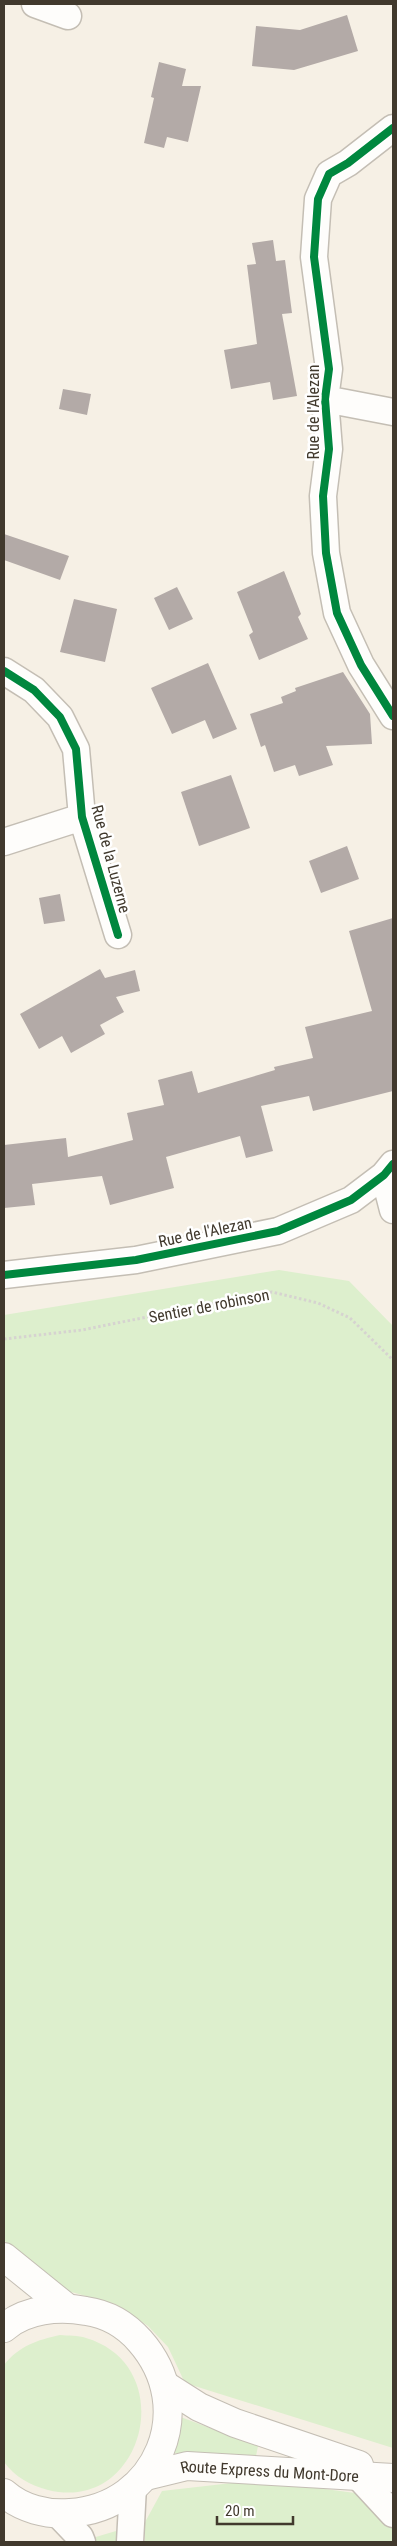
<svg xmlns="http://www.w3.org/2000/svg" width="397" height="2546" font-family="'Roboto Condensed',sans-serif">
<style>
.green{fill:#ddefcd}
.building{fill:#b3aaa7}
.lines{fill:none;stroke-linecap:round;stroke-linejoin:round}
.minor-casing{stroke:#c4beb4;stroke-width:29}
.major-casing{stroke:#c4beb4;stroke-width:30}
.path{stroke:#d6d3d0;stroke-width:3;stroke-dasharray:2.5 2.5;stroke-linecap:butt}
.minor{stroke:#fefdfb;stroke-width:26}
.major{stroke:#fefdfb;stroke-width:28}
.cycleway-casing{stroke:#fff;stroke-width:11}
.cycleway{stroke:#00873e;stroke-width:8}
.labels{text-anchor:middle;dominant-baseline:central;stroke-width:5;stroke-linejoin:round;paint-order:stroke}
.street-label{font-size:16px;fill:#41392d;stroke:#fff}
</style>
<rect width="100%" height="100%" fill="#f6f0e5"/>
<path class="green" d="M279 1270 349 1281 393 1326V2448L185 2383 168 2347 148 2326 115 2304 64 2290 30 2268 4 2240V1315Z
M60 2335C68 2336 78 2335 86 2338 181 2366 144 2514 48 2490 30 2485 15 2477 4 2462V2365C19 2346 37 2340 60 2335Z
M178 2416 258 2446 256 2456 169 2453Z
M258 2480 355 2493 393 2526V2542H145L144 2524 162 2491Z
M116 2531V2542H91L89 2539Z"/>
<path class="building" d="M347 15 358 51 294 70 252 66 256 26 300 30Z
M159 62 186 69 182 86H201L188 142 167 137 164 148 144 143 154 98 151 97Z
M273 240 276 261 285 260 292 313 282 314 297 396 273 400 270 382 231 389 224 350 257 344 247 265 256 264 252 243Z
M63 389 91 394 87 415 59 409Z
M4 534 69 556 60 580 4 560Z
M284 571 301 614 298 617 308 639 259 660 249 635 253 632 237 592Z
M177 587 193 619 169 630 154 598Z
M74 599 117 609 105 662 60 652Z
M208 663 237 729 213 739 205 720 172 734 151 688Z
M343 672 370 714 372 744 326 746 333 765 299 776 295 765 274 772 265 745 261 747 250 714 283 703 281 697 296 691 295 688Z
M231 775 250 828 199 846 181 792Z
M347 846 359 879 321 893 309 861Z
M60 894 65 921 44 924 39 898Z
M393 918V1091L313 1111 309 1096 261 1106 273 1151 246 1158 240 1136 166 1157 174 1188 110 1205 102 1176 32 1184 35 1205 4 1208V1145L66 1138 68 1157 133 1140 127 1113 164 1105 158 1080 192 1071 198 1093 275 1070 274 1067 313 1058 305 1027 372 1011 349 931Z
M100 969 105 978 135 970 140 991 116 997 124 1012 100 1025 105 1034 71 1053 62 1036 39 1049 20 1014Z"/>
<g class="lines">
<g class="minor-casing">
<path id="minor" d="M35 4 68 16
M393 128 348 163 329 174 318 199 314 257 329 369 325 399 329 449 323 496 326 553 337 613 361 665 393 716
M325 399 393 412
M4 671 34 690 60 717 76 749 82 817 118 935
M4 842 82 817
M384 1175 393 1210
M4 1275 136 1260 278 1231 351 1200 384 1175 393 1164
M356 2474 393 2514
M58 2514 80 2537 82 2542
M130 2542 133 2487"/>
</g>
<g class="major-casing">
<g id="major">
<path d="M4 2257 66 2307"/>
<path d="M4 2328C25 2309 59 2306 86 2311 107 2314 126 2325 140 2341 199 2408 158 2507 70 2513 47 2515 22 2509 4 2493"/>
<path d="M166 2386 199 2407 235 2423 359 2465"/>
<path id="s1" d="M146 2476 187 2466 393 2478"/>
</g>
</g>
<path class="path" d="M4 1339 82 1330 272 1292 318 1303 350 1318 393 1360"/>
<use href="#minor" class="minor"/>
<use href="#major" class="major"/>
<g class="cycleway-casing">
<path id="cycleway" d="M393 128 348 163 329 174 318 199 314 257 329 369 325 399 329 449 323 496 326 553 337 613 361 665 393 716
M4 671 34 690 60 717 76 749 82 817 118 935
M4 1275 136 1260 278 1231 351 1200 384 1175 393 1164"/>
</g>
<use href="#cycleway" class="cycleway"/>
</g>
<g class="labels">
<g class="street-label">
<text transform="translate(313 412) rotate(-90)">Rue de l'Alezan</text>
<text transform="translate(111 859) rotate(75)">Rue de la Luzerne</text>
<text transform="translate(205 1232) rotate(-12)">Rue de l'Alezan</text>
<text transform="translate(209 1306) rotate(-11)">Sentier de robinson</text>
<text stroke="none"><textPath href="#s1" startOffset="125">Route Express du Mont-Dore</textPath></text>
</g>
</g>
<rect width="397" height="2546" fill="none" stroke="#41392d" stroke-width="10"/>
<path d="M217 2516v8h76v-8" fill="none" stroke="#41392d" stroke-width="2.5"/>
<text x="225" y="2516" font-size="15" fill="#41392d" stroke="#ffffff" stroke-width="4" paint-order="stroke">20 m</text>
</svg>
